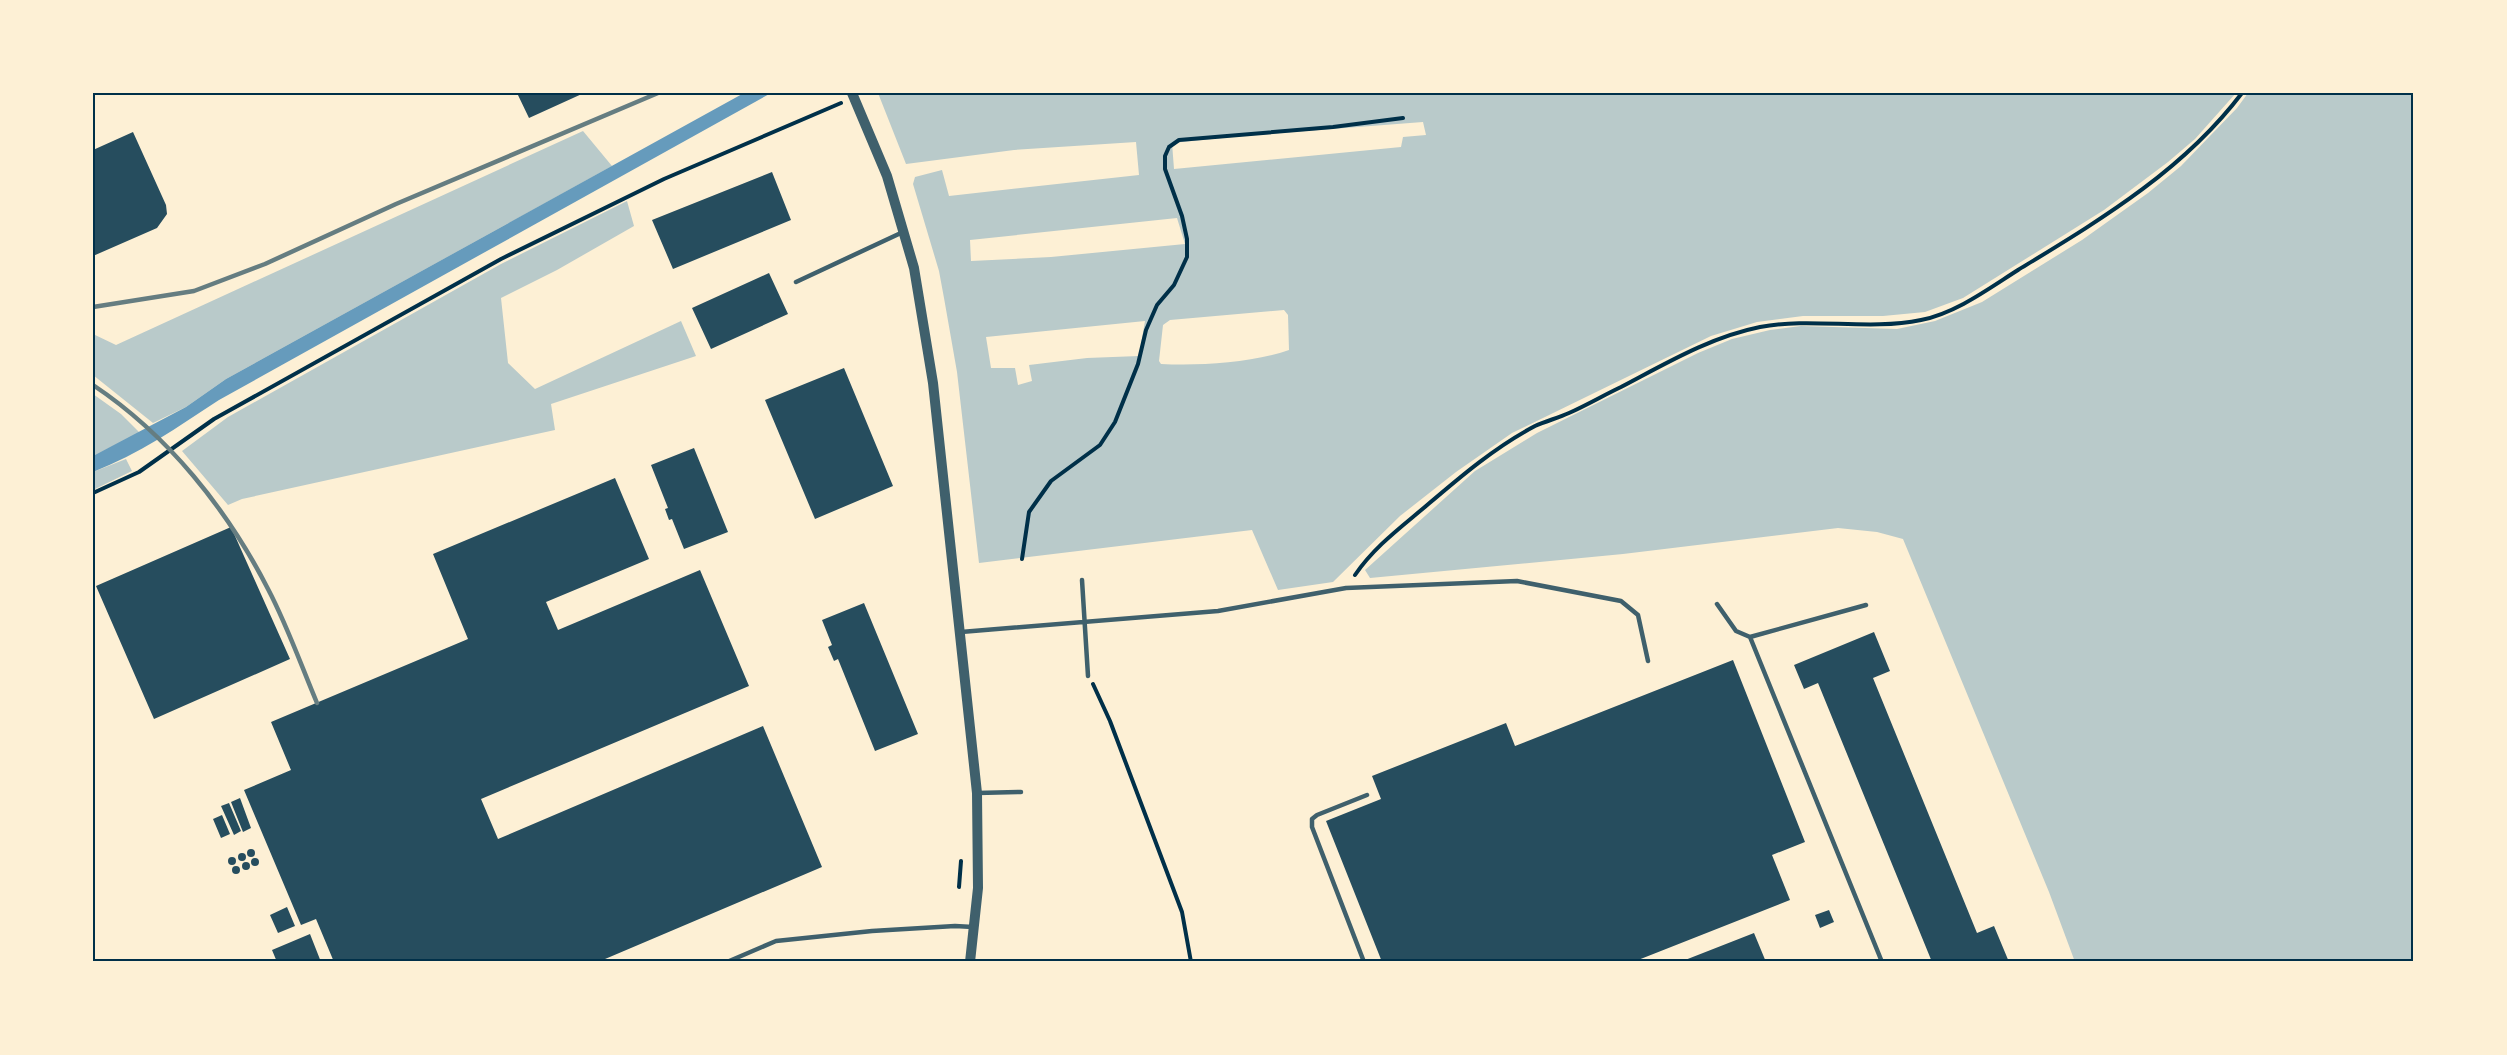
<svg xmlns="http://www.w3.org/2000/svg" width="2507" height="1055" font-family="'Sofia Sans Condensed',sans-serif">
<style>
.green{fill:#b9caca;fill-rule:evenodd}
.water{fill:#669bbc}
.building{fill:#264d5e}
.lines{fill:none;stroke-linecap:round;stroke-linejoin:round}
.path{stroke:#003049;stroke-width:4}
.service{stroke:#3f606c;stroke-width:4.5}
.tertiary{stroke:#3f606c;stroke-width:10}
.rail{stroke:#657d81;stroke-width:4.5}
.neatline{fill:none;stroke:#003049;stroke-width:2}
</style>
<rect width="100%" height="100%" fill="#fdf0d5"/>
<path class="green" d="M878 93H2236L2195 139 2168 162 2104 210 1963 298 1925 312 1883 316H1803L1757 322 1711 336 1512 433 1456 472 1400 516 1333 582 1278 590 1252 530 979 563 957 372 944 298 939 271 913 184 915 177 942 170 949 196 1139 175 1136 142 1014 150 906 164ZM1423 122 1426 135 1403 137 1401 147 1174 169 1172 143 1242 136ZM1177 218 1185 244 1051 257 971 261 970 240ZM1284 310 1288 315 1289 350C1253 363 1199 366 1161 364L1159 361 1163 325 1170 320ZM1145 321 1139 356 1087 358 1029 365 1032 381 1018 385 1015 368H991L986 337Z
M2248 93H2414V962H2075L2049 892 1903 539 1877 532 1838 528 1623 554 1370 578 1365 570 1475 471 1537 433 1698 353 1732 339 1770 330 1801 326 1897 329 1935 321 1982 302 2082 240 2148 193 2181 166 2237 108Z
M583 131 612 166 226 379 186 407 153 423 93 375V334L116 345Z
M627 201 634 226 557 270 501 298 508 363 535 389 681 321 696 356 551 404 555 430 242 499 228 505 182 451 228 417 501 264Z
M93 394 121 414 140 433 93 456Z
M126 459 132 471 93 490V472Z"/>
<path class="water" d="M744 93H771L219 400C178 427 139 454 93 472V456L186 407 226 379Z"/>
<path class="building" d="M517 93H584L529 118Z
M133 132 166 205 167 214 157 228 93 256V150Z
M772 172 791 220 673 269 652 220Z
M769 273 788 314 711 349 692 308Z
M844 368 893 486 815 519 765 400Z
M694 448 728 532 684 549 672 519 669 520 665 509 668 508 651 465Z
M615 478 649 559 546 602 558 630 700 570 749 686 481 799 498 839 763 726 822 867 598 962H334L316 919 301 925 244 790 291 770 271 722 468 639 433 554Z
M231 527 290 659 154 719 96 586Z
M864 603 918 734 875 751 838 659 834 661 828 647 832 645 822 620Z
M1874 632 1890 671 1873 678 1977 933 1994 926 2009 962H1932L1818 683 1804 689 1794 665Z
M1733 660 1805 842 1772 855 1790 900 1633 962H1382L1326 821 1381 799 1372 776 1506 723 1515 746Z
M240 798 251 828 243 832 231 802Z
M229 803 241 831 234 835 221 806Z
M222 815 230 834 221 838 213 819Z
M247 853a4 4 0 1 1 8 0a4 4 0 1 1-8 0Z
M238 857a4 4 0 1 1 8 0a4 4 0 1 1-8 0Z
M228 861a4 4 0 1 1 8 0a4 4 0 1 1-8 0Z
M251 862a4 4 0 1 1 8 0a4 4 0 1 1-8 0Z
M242 866a4 4 0 1 1 8 0a4 4 0 1 1-8 0Z
M232 870a4 4 0 1 1 8 0a4 4 0 1 1-8 0Z
M287 907 295 926 278 933 270 915Z
M1829 910 1834 922 1820 928 1815 915Z
M1754 933 1766 962H1680Z
M310 934 321 962H277L272 950Z"/>
<g class="lines">
<path class="path" d="M93 493 139 472 214 419 501 259 664 179 841 103
M1022 559 1029 512 1051 481 1100 445 1115 422 1138 364 1146 330 1157 305 1174 285 1187 257V239L1182 216 1165 169V156L1169 147 1179 140 1333 127 1403 118
M1355 575C1374 547 1400 528 1426 506 1460 477 1495 447 1535 426 1546 421 1558 418 1569 413 1587 405 1604 395 1621 387 1665 364 1710 337 1760 327 1813 317 1867 331 1921 320 1956 313 1988 289 2018 270 2100 220 2183 171 2242 93
M1093 684 1110 721 1182 912 1191 962
M959 887 961 861"/>
<path class="service" d="M796 282 903 232
M1082 580 1088 676
M1717 604 1736 631 1750 637 1866 605
M961 632 1218 611 1346 588 1517 581 1621 601 1638 615 1648 661
M1750 637 1882 962
M977 793 1021 792
M727 962 776 941 872 931 955 926 973 927
M1364 962 1312 827V819L1317 815 1367 795"/>
<path class="tertiary" d="M852 93 887 176 914 268 933 383 977 793 978 888 970 962"/>
<path class="rail" d="M93 307 194 291 265 264 396 204 658 93
M93 385C168 435 227 509 268 589 287 625 301 665 317 703"/>
</g>
<rect width="2507" height="1055" fill="none" stroke="#fdf0d5" stroke-width="189"/>
<rect x="94" y="94" width="2318" height="866" class="neatline"/>
</svg>
